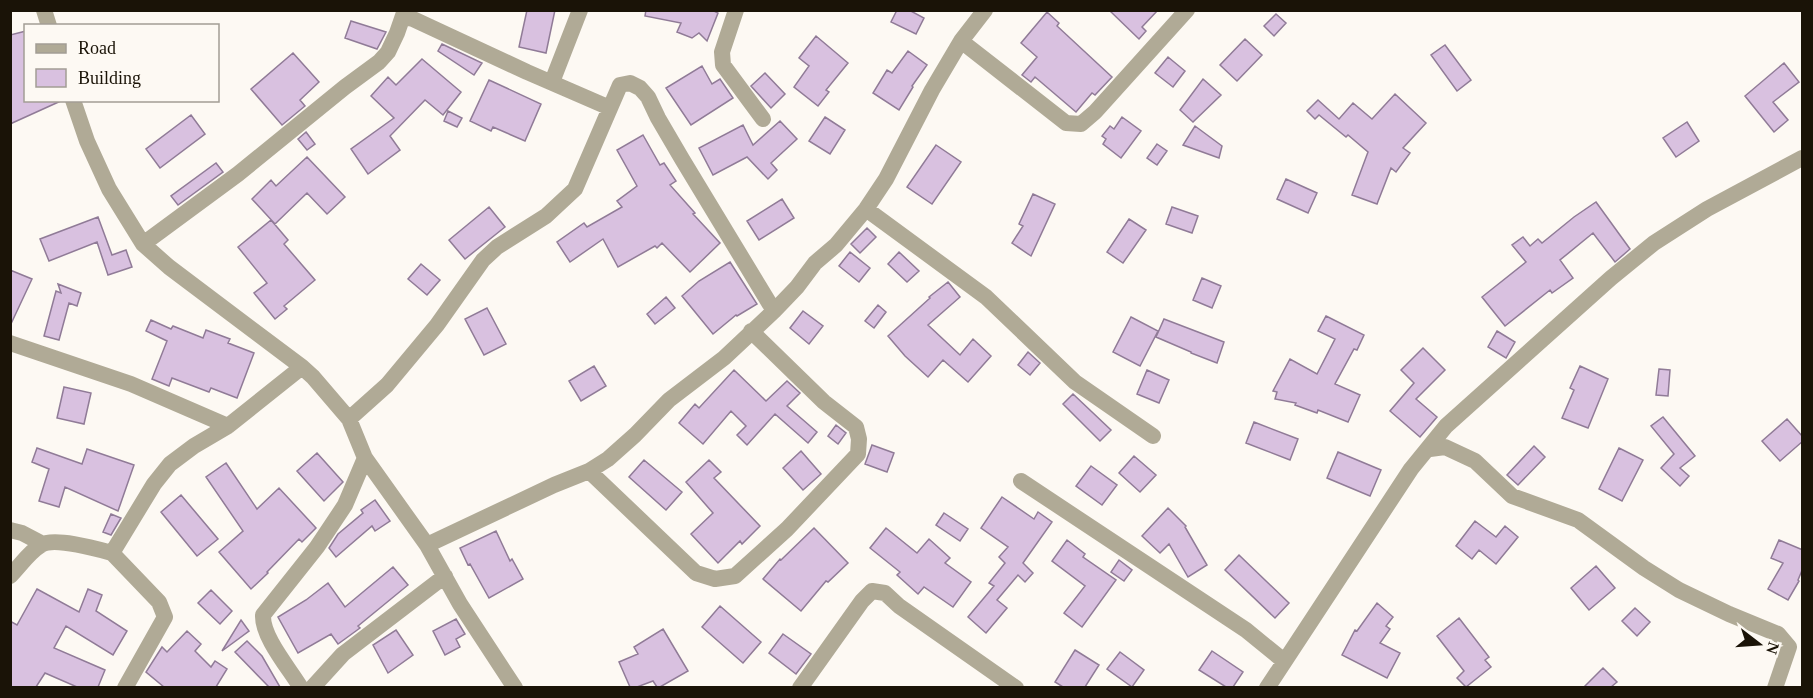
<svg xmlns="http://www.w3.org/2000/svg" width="1813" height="698" font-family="Georgia,serif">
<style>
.building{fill:#d9c1e0;stroke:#907b97;stroke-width:1.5}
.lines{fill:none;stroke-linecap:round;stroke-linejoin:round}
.minor{stroke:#b0aa96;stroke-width:16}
</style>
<rect width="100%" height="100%" fill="#fdf9f3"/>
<path class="building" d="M527 10H555L546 53 519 47Z
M646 10H712L718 13 707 41 699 33 692 38 677 32 681 23 645 16Z
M897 10H909L924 18 916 34 891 22Z
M1109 10H1158L1142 27 1146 31 1139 39Z
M1047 12 1059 23 1057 26 1112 77 1095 95 1092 93 1076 112 1035 77 1031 82 1022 75 1037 57 1021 43Z
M1276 14 1286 23 1274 36 1264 26Z
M351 21 386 32 377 49 345 38Z
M26 31V100H63L10 124V35Z
M816 36 848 63 826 90 829 92 818 106 794 87 809 66 799 58Z
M1245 39 1262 55 1237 81 1220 65Z
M442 44 482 63 474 75 438 51Z
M1445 45 1471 80 1457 91 1431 55Z
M908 51 927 65 912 86 913 87 899 110 873 93 887 70 892 73Z
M293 53 319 82 300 100 305 106 282 125 251 89Z
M1168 57 1185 71 1173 87 1155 73Z
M422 59 461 92 443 115 425 100 390 136 400 150 368 174 351 149 394 118 371 96 388 77 396 85Z
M1784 63 1799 82 1773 102 1788 120 1774 132 1745 96Z
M702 66 712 84 720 79 733 98 691 125 666 88Z
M765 73 785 94 771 108 751 86Z
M1203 79 1221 95 1193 122 1180 110Z
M489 80 541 104 525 141 493 127 491 131 470 121Z
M1395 94 1426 123 1403 148 1410 153 1396 172 1391 168 1377 204 1352 195 1368 152 1348 135 1346 137 1319 115 1315 119 1307 111 1318 100 1339 119 1353 103 1372 119Z
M448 111 462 118 457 127 444 121Z
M191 115 205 134 160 168 146 149Z
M825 117 845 130 830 154 809 141Z
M1122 117 1141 131 1121 158 1103 144 1106 139 1102 136 1110 126 1114 129Z
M780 121 797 139 771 163 777 170 768 179 747 157 713 175 699 148 743 125 753 145Z
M1687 122 1699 141 1676 157 1663 138Z
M1195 126 1222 146 1219 158 1183 145Z
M306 132 315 144 307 150 298 139Z
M643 135 660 165 664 163 676 181 670 185 695 213 693 214 720 243 690 272 662 243 657 248 655 246 618 267 603 239 570 262 557 242 584 223 587 227 622 207 617 201 637 186 617 150Z
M1157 144 1167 151 1157 165 1147 158Z
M936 145 961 162 932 204 907 187Z
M307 157 345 197 327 214 307 193 275 224 252 199 271 180 276 186Z
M216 163 223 172 178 205 171 196Z
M1286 179 1317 193 1308 213 1277 199Z
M1033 194 1055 204 1031 256 1012 243 1023 226 1019 224Z
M782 199 794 218 759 240 747 221Z
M1596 202 1630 249 1615 262 1593 233 1560 260 1573 278 1552 293 1550 290 1505 326 1482 297 1526 262 1512 245 1523 237 1530 246 1538 239 1542 243 1574 217Z
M489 207 505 227 465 259 449 240Z
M1172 207 1198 216 1192 233 1166 224Z
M98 217 112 255 126 250 132 267 108 275 97 242 49 261 40 239Z
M1129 219 1146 230 1123 263 1107 252Z
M271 220 288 240 284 244 315 280 284 306 287 309 275 319 254 293 267 283 238 247Z
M867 228 876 237 860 253 851 244Z
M850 252 870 268 859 282 839 266Z
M899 252 919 271 907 282 888 264Z
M730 262 757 304 737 316 736 315 713 334 682 296 699 281Z
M421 264 440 280 427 295 408 279Z
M10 270 32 279 10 326Z
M1202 278 1221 286 1212 308 1193 300Z
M948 282 960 297 928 325 960 355 973 339 991 356 968 382 943 360 928 377 905 356 888 336 930 298 929 297Z
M58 284 81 293 77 306 69 303 59 340 44 336 56 291 61 293Z
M666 297 675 308 655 324 647 314Z
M878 305 886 312 874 328 865 321Z
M487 308 506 344 484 355 465 319Z
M803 311 823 326 809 344 790 328Z
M1326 316 1364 335 1357 350 1354 349 1335 384 1360 395 1348 422 1318 410 1317 413 1295 405 1296 403 1275 399 1277 392 1273 391 1290 359 1317 374 1335 339 1318 331Z
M1131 317 1158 331 1140 366 1113 352Z
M1164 319 1224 342 1217 363 1191 353V352L1156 337Z
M151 320 171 329 173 326 203 338 206 330 230 339 228 343 254 353 237 398 211 388 209 392 172 378 169 386 152 379 167 341 146 331Z
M1497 331 1515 342 1506 358 1488 347Z
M1423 348 1445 370 1416 399 1437 417 1420 437 1390 411 1414 383 1401 370Z
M1028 352 1040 363 1030 375 1018 365Z
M594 366 606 386 581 401 569 381Z
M1580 366 1608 379 1588 428 1562 418 1574 390 1570 388Z
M1659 369 1670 370 1668 396 1656 395Z
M734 370 766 401 787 381 800 393 787 406 817 432 808 443 775 414 747 445 737 435 746 426 731 411 703 444 679 423 695 404 699 408Z
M1147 370 1169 380 1159 403 1137 394Z
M64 387 91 393 84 424 57 418Z
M1073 394 1111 430 1100 441 1063 404Z
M1663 417 1695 456 1680 468 1689 476 1680 486 1661 468 1674 454 1651 426Z
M1787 419 1803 437V441L1780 461 1762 441Z
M1254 422 1298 439 1290 460 1246 443Z
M836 425 846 433 838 444 828 436Z
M872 445 894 453 887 472 865 464Z
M1534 446 1545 457 1518 485 1507 475Z
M37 448 82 464 87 449 134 465 118 511 65 487 59 507 39 501 49 469 32 462Z
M1619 448 1643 460 1622 501 1599 489Z
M801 451 821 474 803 490 783 468Z
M1338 452 1381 470 1370 496 1327 478Z
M317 453 343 482 324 501 297 471Z
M1134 456 1156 475 1140 492 1119 473Z
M644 460 682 492 666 510 629 477Z
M709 460 721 472 714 478 760 526 742 544 740 541 718 563 691 534 713 513 686 482Z
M226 463 257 509 279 488 316 528 302 542 299 539 267 572 268 573 251 589 219 552 243 531 206 477Z
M1091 466 1117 485 1102 505 1076 486Z
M181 495 218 539 197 556 161 512Z
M1002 497 1034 519 1038 512 1052 522 1023 563 1033 573 1025 582 1018 575 997 600 1007 608 986 633 968 617 994 586 989 583 1005 563 999 557 1008 547 981 528Z
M375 500 390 521 375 531 372 526 336 557 329 548 338 534 363 513 361 510Z
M1168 508 1186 526 1185 527 1207 565 1188 577 1169 544 1160 553 1142 536Z
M944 513 968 529 960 541 936 525Z
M111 514 121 518 111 535 103 532Z
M1475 521 1496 537 1505 526 1518 537 1496 564 1479 550 1472 559 1456 546Z
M814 528 848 563 828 582 826 581 801 611 763 579 780 559 781 560Z
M886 528 917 553 929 539 950 558 945 563 971 582 953 607 924 587 918 594 897 575 900 572 870 548Z
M496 531 510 561 512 559 523 579 489 598 470 564 468 565 460 548Z
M1067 540 1085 554 1083 557 1116 580 1082 627 1064 613 1085 586 1052 561Z
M1779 540 1803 550V568L1798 580 1799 581 1788 600 1768 589 1783 563 1771 558Z
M1239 555 1289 603 1275 618 1225 570Z
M1119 560 1132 570 1124 581 1111 572Z
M1596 566 1615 588 1589 610 1571 588Z
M393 567 408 585 358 626 360 628 338 644 331 634 298 653 278 617 306 600 328 583 345 607Z
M37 589 79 612 88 589 102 595 96 611 127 631 113 655 66 626 54 648 105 670 98 687H77L45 673 36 687H10V621L17 625Z
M211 590 232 611 220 624 198 603Z
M1377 603 1393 617 1386 626 1390 629 1380 643 1400 653 1387 678 1342 655 1355 630 1357 631Z
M720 606 761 642 743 663 702 627Z
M1635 608 1650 622 1637 636 1622 621Z
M1459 618 1489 657 1485 660 1491 667 1466 687 1457 678 1464 671 1437 636Z
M456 619 465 634 456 639 460 647 445 655 433 631Z
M241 620 249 631 222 651Z
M663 629 688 671 660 687H657L653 681 637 687H630L619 662 638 654 634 647Z
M396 630 413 655 388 673 373 645Z
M187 631 201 644 195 651 211 667 215 661 227 669 216 687H164L146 672 162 647 167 652Z
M783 634 811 654 796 674 769 653Z
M247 641 262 656 280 687H269L235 652Z
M1075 650 1099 665 1085 687H1063L1055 682Z
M1212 651 1243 672 1233 687H1226L1199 670Z
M1120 652 1144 670 1132 687 1107 669Z
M1603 668 1617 682 1611 687H1584Z"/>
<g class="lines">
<path class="minor" d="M44 10 49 26
M736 10 722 52 723 65 763 119
M403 17 413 19 527 72 610 108
M961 41 1066 123 1081 124 1095 112 1187 10
M552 82 580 10
M73 100 87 141 109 189 143 244 169 267 302 367 313 377 349 419 365 458 427 545 460 604 515 688
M866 209 986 297 1075 382 1153 436
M143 244 238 174 345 87 379 62 388 52 397 33 405 10
M10 343 131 384 228 426
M349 419 387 385 437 325 483 260 497 247 546 216 575 189 620 85 630 83 640 88 648 97 658 118 682 159 774 311
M1430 449 1445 447 1475 461 1512 496 1578 520 1644 568 1679 590 1729 614 1778 634 1789 647 1775 688
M589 471 696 573 715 579 735 576 787 529 858 454 859 439 856 427 824 402 751 331
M1021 481 1246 630 1284 661
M10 530 22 533 43 544
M427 545 554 485 589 471 608 459 635 435 669 400 724 358 774 311 797 287 815 263 836 245 866 209 886 179 932 90 961 41 985 10
M112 553 159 602 165 617 125 688
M10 576C20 566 29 552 41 545 54 537 97 549 112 553L154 484 170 464 194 446 228 426 302 367
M301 688C289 668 262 637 263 615L317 547 345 505 365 458
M312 688 343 654 445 576
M800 688 862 601 872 591 885 593 899 606 1016 688
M1267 688 1411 469 1446 426 1611 278 1654 243 1707 209 1802 158"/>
</g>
<rect width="1813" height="698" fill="none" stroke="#1a1307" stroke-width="24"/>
<rect x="24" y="24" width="195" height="78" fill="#fdf9f3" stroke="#a29d95" stroke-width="1.5"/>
<rect x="36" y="44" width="30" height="9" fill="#b0aa96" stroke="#a29d95" stroke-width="1.5"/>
<text x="78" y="54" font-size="18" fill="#1a1307">Road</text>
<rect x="36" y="69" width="30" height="18" fill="#d9c1e0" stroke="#a29d95" stroke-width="1.5"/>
<text x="78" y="84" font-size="18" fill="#1a1307">Building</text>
<g transform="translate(1759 644) rotate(107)" stroke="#fdf9f3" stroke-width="4.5" paint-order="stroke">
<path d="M0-4.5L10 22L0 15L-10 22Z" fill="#1a1307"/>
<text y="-9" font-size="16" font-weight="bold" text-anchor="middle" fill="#1a1307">N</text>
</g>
</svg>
